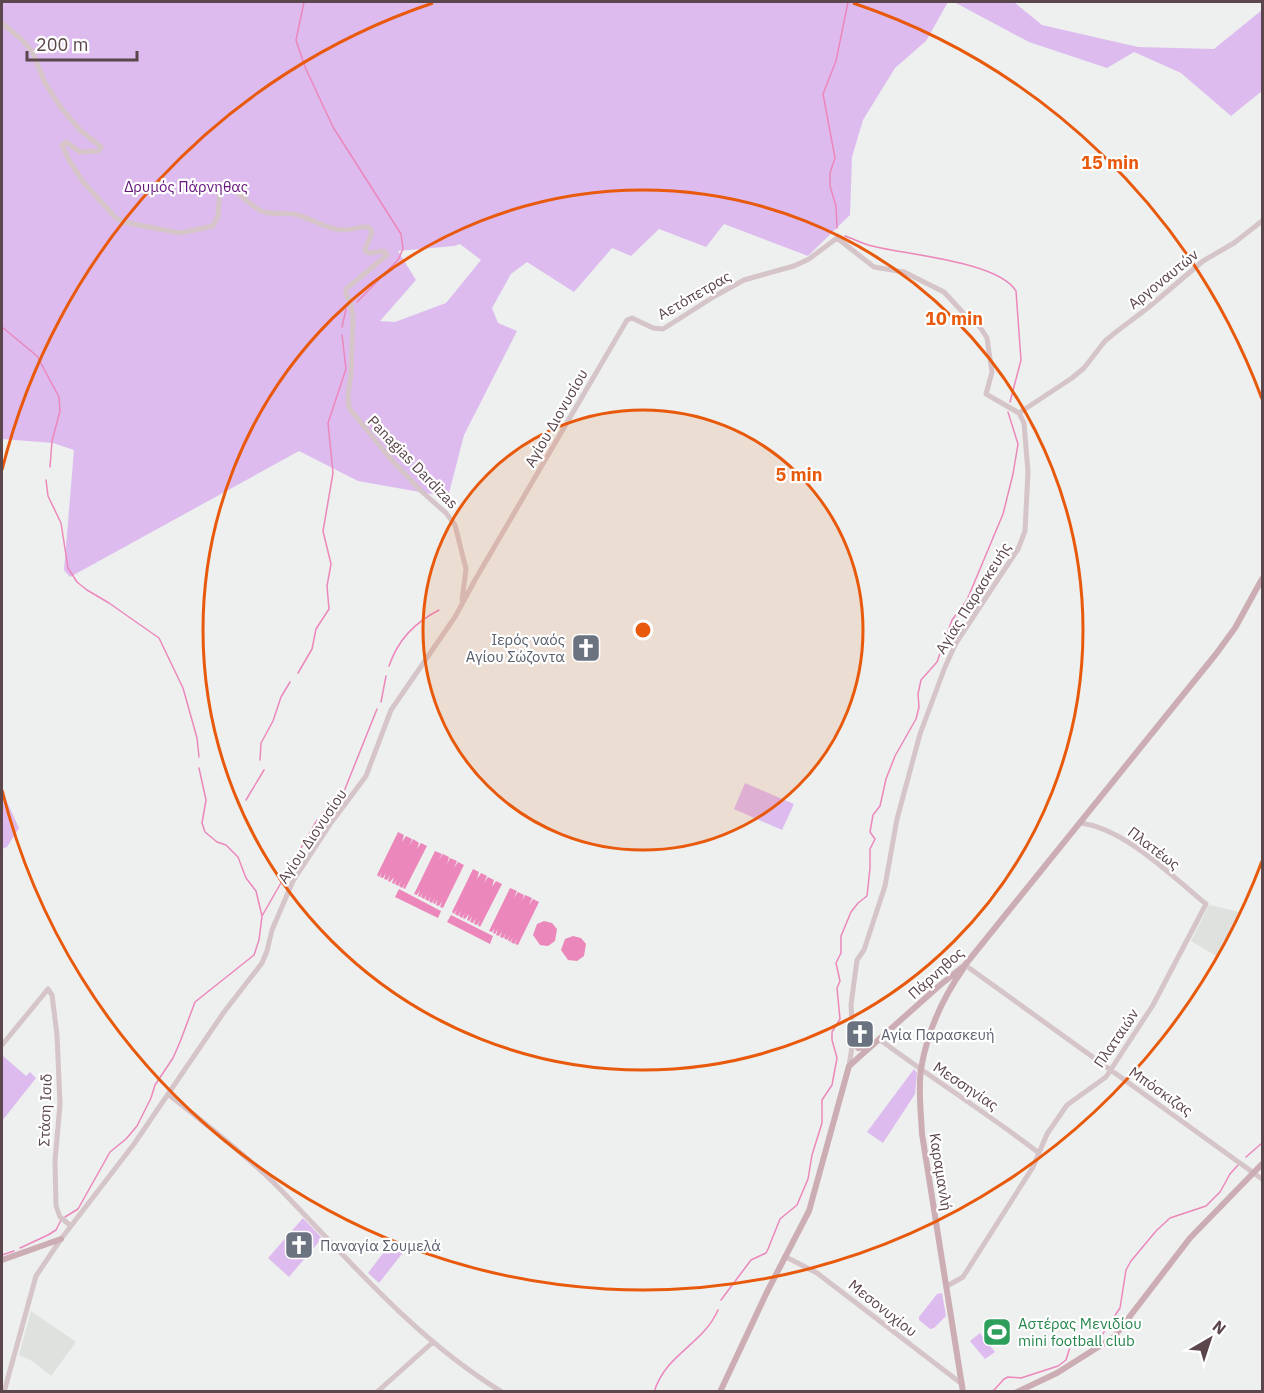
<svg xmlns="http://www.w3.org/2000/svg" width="1264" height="1393" font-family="'IBM Plex Sans',sans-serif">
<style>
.education{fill:#dfe1df}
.green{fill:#ddbbef;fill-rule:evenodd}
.water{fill:#ec87bc}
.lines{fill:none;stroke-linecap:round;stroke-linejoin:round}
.stream{stroke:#ec87bc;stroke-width:1.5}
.minor{stroke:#d5c4c8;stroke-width:5}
.major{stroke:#cdadb4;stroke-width:6}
.ring{fill:none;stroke:#e8590c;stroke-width:3}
.labels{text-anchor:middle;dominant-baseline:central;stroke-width:4.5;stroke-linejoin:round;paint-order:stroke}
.park-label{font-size:15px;fill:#65167d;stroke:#fff}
.street-label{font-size:15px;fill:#5b464b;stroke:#fff}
.worship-label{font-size:15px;fill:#5b616d;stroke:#fff;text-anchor:start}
.leisure-label{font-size:15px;fill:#27864d;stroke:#fff;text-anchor:start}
.centre{fill:#e8590c;stroke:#fff;stroke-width:3}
.ring-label{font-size:18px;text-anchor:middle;font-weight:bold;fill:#e8590c;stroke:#fff;stroke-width:4.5;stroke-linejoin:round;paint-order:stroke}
</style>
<rect width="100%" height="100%" fill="#edf0ee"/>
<path class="education" d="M1209 905 1240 912 1216 956 1191 941Z
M31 1311 76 1342 51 1376 34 1362 19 1355Z"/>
<path class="green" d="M2 2H948L926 41 895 68 863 120 852 157 850 215 808 256 724 224 706 247 659 229 631 256 612 248 574 292 527 262 511 274 492 308 498 323 517 331 464 435 448 497 358 481 299 451 70 577 64 570 74 450 53 443 2 439ZM460 244 481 260 446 303 395 322 380 321 416 280 398 251 454 246Z
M954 2H1014L1042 25 1138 47 1214 49 1262 10V91L1231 116 1181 73 1134 52 1107 68 1029 42Z
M745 783 794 804 782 830 734 809Z
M2 791 19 828 7 847 2 849Z
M2 1055 26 1076 30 1072 36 1078 2 1121Z
M914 1069 917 1073 915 1094 883 1143 867 1132Z
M303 1218 322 1238 289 1277 268 1258Z
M393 1240 405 1250 379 1283 368 1273Z
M942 1293 946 1316 934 1328 930 1329 919 1320V1317L937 1294Z
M995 1321 1008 1335 1000 1344 986 1328Z
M980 1333 995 1352 985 1359 970 1341Z"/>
<path class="water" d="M398 832 404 835 402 842 406 836 412 839 409 846 413 839 419 843 417 849 421 843 427 846 405 889 403 888 405 883 402 888 399 886 401 881 398 886 395 884 397 879 394 884 392 883 394 877 390 882 388 881 390 875 387 880 384 879 386 873 383 878 380 877 382 872 379 877 377 875Z
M435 851 442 854 439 860 443 854 449 857 447 864 450 858 457 861 454 868 458 862 464 865 443 908 440 907 442 901 439 906 436 905 438 899 435 904 433 903 435 898 432 903 429 901 431 896 428 901 425 899 427 894 424 899 421 897 423 892 420 897 418 896 420 890 417 895 414 894Z
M473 869 479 872 477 879 481 873 487 876 484 883 488 877 494 880 492 887 496 881 502 884 480 927 478 925 480 920 477 925 474 924 476 918 473 923 470 922 472 916 469 921 467 920 469 914 465 919 463 918 465 913 462 918 459 916 461 911 458 916 455 914 457 909 454 914 452 912Z
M510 888 517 891 514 898 518 892 524 895 522 901 525 895 532 898 529 905 533 899 539 902 518 945 515 944 517 939 514 944 511 942 513 937 510 942 508 940 510 935 507 940 504 938 506 933 503 938 500 937 502 931 499 936 496 935 498 929 495 934 493 933 495 928 492 932 489 931Z
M399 889 441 911 438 918 395 897Z
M451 915 493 936 490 944 447 922Z
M544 921 552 923 557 929 555 941 548 946 540 945 533 935 537 924Z
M573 936 581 938 586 944 584 956 577 961 568 960 561 950 565 939Z"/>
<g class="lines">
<path class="stream" d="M304 2 296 40 305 67 333 127 401 234 403 249 398 260 357 302
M837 228 836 206 830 186V173L835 158 823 94 836 61 848 2
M845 236C854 239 863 244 872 246 906 255 998 261 1016 291L1021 360 1010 402
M2 327 37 356 59 397 60 411 52 441 50 467
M342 327 346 309
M46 480 48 496 61 523 68 568 77 582 87 590 109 603 159 638 183 688 197 738 199 757
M389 666C398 640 414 623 439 610
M298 673 312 649 316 629 329 609 327 586 331 564 323 531 333 473 328 423 346 369 342 335
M381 702 386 676
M260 760 261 743 273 721 281 697 290 682
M199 768 206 800 202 823 205 832 217 842 226 845 238 857 246 878 256 891 262 916
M246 800 264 770
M322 814 343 794 377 709
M1246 1157 1262 1143
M65 1217 78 1209 110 1152 126 1139 137 1126 151 1098 155 1085 173 1058 180 1042 195 1002 254 955 259 940 262 916 317 820
M20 1248 48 1235 56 1230 61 1220
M2 1255 14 1251
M721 1300 751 1260 766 1253 768 1249 780 1219 797 1205 808 1179 812 1155 822 1123V1100L832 1085 837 1058 832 1040V1032L840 1019 837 988 840 981 836 963 841 953V936L851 912 858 903 867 896 870 868V849L875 839 870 832 873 815 880 806 886 779 895 756 916 719 919 707 918 694 921 680 937 662 952 620 967 600 1003 514 1013 474 1018 444 1008 412
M654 1392C667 1352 702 1346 718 1310
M988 1392 994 1390 1004 1379 1008 1377 1021 1378 1058 1366 1066 1360 1070 1347 1079 1339H1096L1102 1335 1120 1308 1126 1270 1131 1261 1156 1231 1170 1218 1206 1206 1220 1192 1230 1174 1238 1165"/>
<path class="minor" d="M2 23 21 39 32 51 45 83 62 109 80 130 101 147 99 151 80 152 66 142 62 145 70 162 84 183 115 217 123 222 180 233 213 226 218 216 220 188C239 186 248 208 265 212 276 215 287 212 298 215 314 220 326 229 343 230 352 231 362 224 370 228L372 233 365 249 366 252 369 253 384 251 387 255 346 289V294L351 305 353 317 351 374 348 395 349 408 388 456 420 490 446 513 455 525 466 569 462 600
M1019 413 1072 378 1084 368 1105 341 1116 332 1149 307 1203 261 1234 243 1262 221
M965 965 1262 1179
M879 1039C931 1078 987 1113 1039 1153
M2 1045 48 989 52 995 57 1035 60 1104 55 1161 56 1206 60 1217 71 1226
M168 1094C203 1122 240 1150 273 1182 346 1256 412 1337 502 1392
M786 1257 817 1273 962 1384
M947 1286 963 1277 1033 1167 1047 1134 1067 1105 1106 1077 1153 1005 1206 904C1172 876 1124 828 1080 823
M4 1392 36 1276 61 1239 134 1144 224 1012 262 963 267 951 272 930 293 881 331 823 366 776 391 710 455 617 475 580 627 320 632 318 653 328 663 329 715 296 744 280 794 266 809 259 837 238 874 267 904 272 944 292 967 317 980 327 987 338 992 372 986 394 1019 413 1024 423 1028 472 1025 531 1018 549 956 643 945 667 920 734 897 819 885 886 864 950 857 960 851 1005 853 1041 849 1066
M377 1392 433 1342"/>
<path class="major" d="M963 969C942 999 927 1033 921 1069 918 1090 921 1113 922 1134L963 1392
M853 1041 858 1048 869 1047
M2 1260 61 1239
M720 1392 767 1292 809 1211 849 1066 939 986 965 965 1216 654 1235 628 1262 579
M1017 1392 1057 1373 1114 1337 1190 1238 1262 1164"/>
</g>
<circle cx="643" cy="630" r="220" fill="#e8590c" fill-opacity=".12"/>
<g class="ring">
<circle cx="643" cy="630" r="220"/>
<circle cx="643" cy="630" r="440"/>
<path d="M1262 861A661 661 0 0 1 2 790M2 470A661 661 0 0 1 433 3M853 3A661 661 0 0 1 1262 399"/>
</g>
<defs>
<g id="church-square" transform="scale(1.5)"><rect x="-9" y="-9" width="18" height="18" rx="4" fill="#6b7280" stroke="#fff"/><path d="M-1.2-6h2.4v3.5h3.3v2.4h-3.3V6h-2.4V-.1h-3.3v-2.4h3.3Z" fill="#fff"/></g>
<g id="stadium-square" transform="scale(1.5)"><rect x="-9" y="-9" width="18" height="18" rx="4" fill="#2e9e5b" stroke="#fff"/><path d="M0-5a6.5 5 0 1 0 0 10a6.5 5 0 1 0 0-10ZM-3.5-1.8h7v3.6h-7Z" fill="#fff"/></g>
</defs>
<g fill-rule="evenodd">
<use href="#church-square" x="586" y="648"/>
<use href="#church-square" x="860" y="1034"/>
<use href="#church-square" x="299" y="1245"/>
<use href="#stadium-square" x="997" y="1332"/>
</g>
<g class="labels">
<g class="park-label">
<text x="186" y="186">Δρυμός Πάρνηθας</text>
</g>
<g class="street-label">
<text transform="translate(1163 279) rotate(-39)">Αργοναυτών</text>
<text transform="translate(694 295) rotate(-30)">Αετόπετρας</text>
<text transform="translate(556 418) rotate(-60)">Αγίου Διονυσίου</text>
<text transform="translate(413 462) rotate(46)">Panagias Dardizas</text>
<text transform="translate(973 598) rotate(-58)">Αγίας Παρασκευής</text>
<text transform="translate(312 836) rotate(-56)">Αγίου Διονυσίου</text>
<text transform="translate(1154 848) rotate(37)">Πλατέως</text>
<text transform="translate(936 973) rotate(-42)">Πάρνηθος</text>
<text transform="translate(1116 1038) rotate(-56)">Πλαταιών</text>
<text transform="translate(966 1086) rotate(34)">Μεσσηνίας</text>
<text transform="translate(1161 1091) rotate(35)">Μπόσκιζας</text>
<text transform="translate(45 1110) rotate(-88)">Στάση Ισιδ</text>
<text transform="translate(941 1172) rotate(81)">Καραμανλή</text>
<text transform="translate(883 1308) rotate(38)">Μεσονυχίου</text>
</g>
<g class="worship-label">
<text x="565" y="639" text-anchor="end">Ιερός ναός<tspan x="565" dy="17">Αγίου Σώζοντα</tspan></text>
<text x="881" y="1034">Αγία Παρασκευή</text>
<text x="320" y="1245">Παναγία Σουμελά</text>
</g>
<g class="leisure-label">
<text x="1018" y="1323">Αστέρας Μενιδίου<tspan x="1018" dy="17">mini football club</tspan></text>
</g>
</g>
<circle cx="643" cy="630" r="9" class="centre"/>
<g class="ring-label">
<text x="1110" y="169">15 min</text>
<text x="954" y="325">10 min</text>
<text x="799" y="481">5 min</text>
</g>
<rect width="1264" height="1393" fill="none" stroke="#5b464b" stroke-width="6"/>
<g transform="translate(1210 1339) rotate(39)" stroke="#ffffff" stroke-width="4.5" paint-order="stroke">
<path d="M0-4.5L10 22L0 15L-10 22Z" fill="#5b464b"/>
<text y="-9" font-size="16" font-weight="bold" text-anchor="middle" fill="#5b464b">N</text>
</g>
<path d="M27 51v9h110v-9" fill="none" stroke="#5b464b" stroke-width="3"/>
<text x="36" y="51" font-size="18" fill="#5b464b" stroke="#ffffff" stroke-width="4.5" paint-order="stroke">200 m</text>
</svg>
